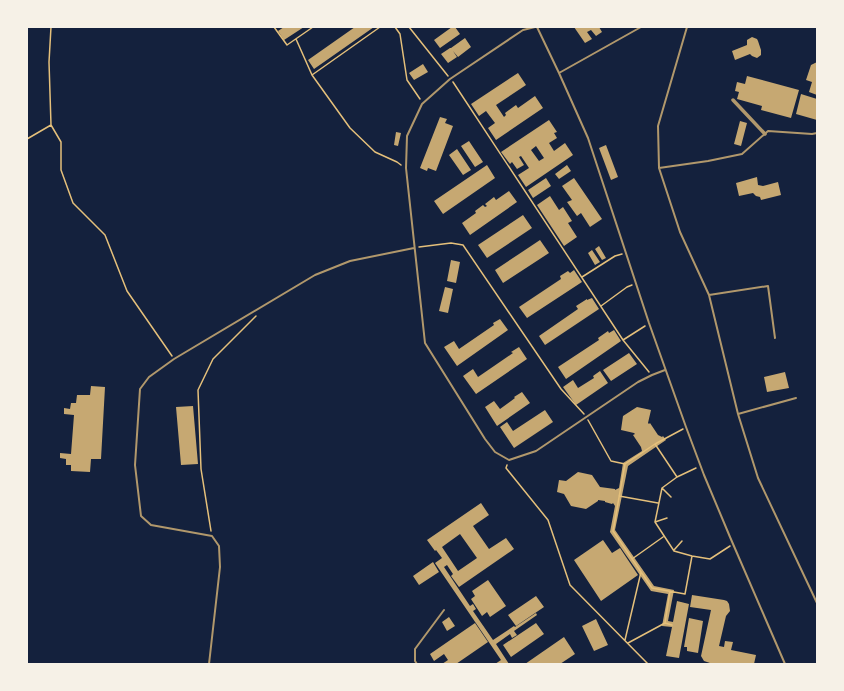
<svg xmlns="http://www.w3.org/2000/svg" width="844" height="691" font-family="Spectral,serif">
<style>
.building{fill:#c6a872;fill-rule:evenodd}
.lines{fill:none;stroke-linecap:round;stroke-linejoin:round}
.path{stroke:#e5c07b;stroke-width:1.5}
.service{stroke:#b1986c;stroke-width:2}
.pedestrian{stroke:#b1986c;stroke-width:3.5}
</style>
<rect width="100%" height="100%" fill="#14213d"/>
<path class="building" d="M284 27H304L284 40 278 31Z
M355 27H374L314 69 308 60Z
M452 27H455L460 34 440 48 434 40Z
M574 27H599L602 32 596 36 591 30 587 32 592 39 585 43Z
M752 37 757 39 758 41 761 50V55L757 58 752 56 750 54 735 60 732 51 747 45V40Z
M465 38 471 47 458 57 453 51 457 57 448 63 441 54 450 48H451Z
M817 62V95L809 92 812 82 806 80 811 65Z
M423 64 428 72 414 80 409 73Z
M518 73 526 85 496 105 504 117 506 115 505 113 516 105 518 108 535 96 543 108 496 140 488 128 495 123 486 111 479 116 471 104Z
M747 76 799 90 791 118 761 110 762 106 737 99 739 92 735 91 737 82 745 84Z
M801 94 817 99V120L796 114Z
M440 117 447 119 445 123 453 126 436 171 428 168 427 171 420 168Z
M549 120 557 132 554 133 557 138 549 143 554 151 565 143 573 155 526 187 518 175 529 168 521 156 519 157 524 165 517 169 512 162 510 164 501 152ZM536 146 544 158 539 161 531 150Z
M740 121 747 123 741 146 734 144Z
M396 132 401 133 398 146 394 145Z
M469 141 483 162 475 167 461 146Z
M606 145 618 177 611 180 599 148Z
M457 149 471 170 463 175 449 155Z
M487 165 495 178 443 214 434 201Z
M567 165 571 171 559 179 555 174Z
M757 177 758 185 763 186 778 182 781 195 761 200 760 197 756 196 753 193 739 196 736 183Z
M546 178 551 186 533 198 528 190Z
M574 178 602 219 590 227 581 213 577 216 567 202 572 200 562 186Z
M509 191 517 202 470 235 462 223 476 213 475 211 483 205 485 207 487 206 485 204 494 197 496 200Z
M550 196 559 210 563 207 572 221 568 223 577 237 564 246 537 205Z
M523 215 532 228 487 258 478 245Z
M540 240 549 253 503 283 495 270Z
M599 246 606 258 602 260 595 249Z
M592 250 600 262 595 265 588 253Z
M451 260 460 262 456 283 447 281Z
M574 270 582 282 527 318 519 307 561 279 560 276 568 271 570 273Z
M445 287 453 289 448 313 439 311Z
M592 298 599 309 545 345 539 336 578 309 576 306 587 299V300Z
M500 319 508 330 457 366 444 347 454 341 459 349 494 325 493 323Z
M614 330 621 341 566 379 558 367 599 340 598 338 608 331 609 333Z
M519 347 527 359 476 394 463 376 473 369 478 377 513 353 511 352Z
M629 353 637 364 611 381 603 370Z
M600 371 608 383 576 405 563 387 573 380 578 388 594 378 593 376Z
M785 372 789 388 767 392 764 377Z
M91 386 105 387 101 459H91L90 472 71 471V465H66V459L60 458V453L71 454 74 415 64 414V408L70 409 71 403H76L77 395H90Z
M522 392 530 403 497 426 485 407 494 401 500 409 515 398 514 397Z
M193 406 198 464 181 465 176 407Z
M637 407 651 410 648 423 649 424 650 423 658 435 662 437 663 436 666 440 628 466 615 530 654 586 674 590 668 621 673 622 677 601 689 604 679 658 666 656 672 627 662 626 668 594 651 591 610 532 615 506 613 503 612 504 605 502V501L598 500V501L586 509 571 506 564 494 557 492 559 480 566 481 578 472 592 475 600 487 615 489V490L619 488 623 463 642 451 641 447 633 435 635 434 634 433 621 430 623 416Z
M545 410 553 422 514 448 500 427 507 422 513 431Z
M481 503 489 515 473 526 489 549 506 538 514 549 459 587 451 576 453 574 447 565 444 567 470 606 473 604 476 609 473 611 493 640 514 626 515 627 536 613 537 615 514 631 517 635 512 638 510 634 496 644 509 664H495L501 660 435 563 442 558 436 550 435 551 427 540ZM460 534 477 558 458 571 442 547Z
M603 540 612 553 620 548 638 575 601 601 574 560Z
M433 562 439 572 419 585 413 576Z
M488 580 506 606 490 617 487 612 482 616 471 599 475 596 472 591Z
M692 595 724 600 727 601 729 604 730 611 726 616 719 646 724 647 725 641 733 642 731 650 756 655 754 664H713L704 661 701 656 711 610 690 607Z
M536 596 544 607 516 626 508 615Z
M449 617 455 626 447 631 442 622Z
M689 618 703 621 698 653 687 651V647H684Z
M596 619 608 645 594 651 582 626Z
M475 623 488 642 456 664H442L448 660 444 654 434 661 430 654Z
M536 623 544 634 511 657 503 645Z
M564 637 575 654 560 664H525Z"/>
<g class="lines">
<path class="path" d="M51 27 49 62 51 125 61 142V170L73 203 105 235 127 291 172 356
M274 27 287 45 313 27
M395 27 400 34 407 80 420 99
M409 27 448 76
M296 39 312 75 350 128 375 152 397 162 401 165
M312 75 380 27
M453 82 623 340 649 372
M27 139 51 125
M419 247 451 243 463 245 561 389 584 414
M582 277 615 256 622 254
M601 306 627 287 632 285
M623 340 645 326
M588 420 611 461 625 464
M683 429 655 444 625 464 613 531 652 588 685 594 692 556
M655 444 677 477
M507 465 506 468 548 520 570 585 648 664
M696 468 677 477 662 488 655 522 674 551 692 556 710 559 730 546
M662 488 671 497
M619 496 658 503
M655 522 667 518
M211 531 201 469 198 390 213 359 256 316
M674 550 682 541
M632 559 663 537
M670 591 665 623 672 625
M625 640 641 572
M628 643 665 623"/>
<path class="service" d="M535 27 523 30 450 79 422 104 407 136 406 168 425 343 485 439 495 452 509 460 536 451 638 382 652 375 665 370
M537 27 559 73 588 138 649 323 686 427 704 475 730 537 785 664
M687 27 658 126 659 168 680 232 709 295 738 414 758 478 817 603
M559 73 641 27
M659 168 708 161 742 154 768 131 812 134 817 133
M709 295 768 286 775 338
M738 414 796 398
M209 664 220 567 219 546 212 536 151 525 141 516 135 465 140 389 149 377 174 359 315 275 350 261 414 248
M417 664 415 661V649L444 610"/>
<path class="pedestrian" d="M733 100 765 134"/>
</g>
<rect width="844" height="691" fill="none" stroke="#f6f1e7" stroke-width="56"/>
</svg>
